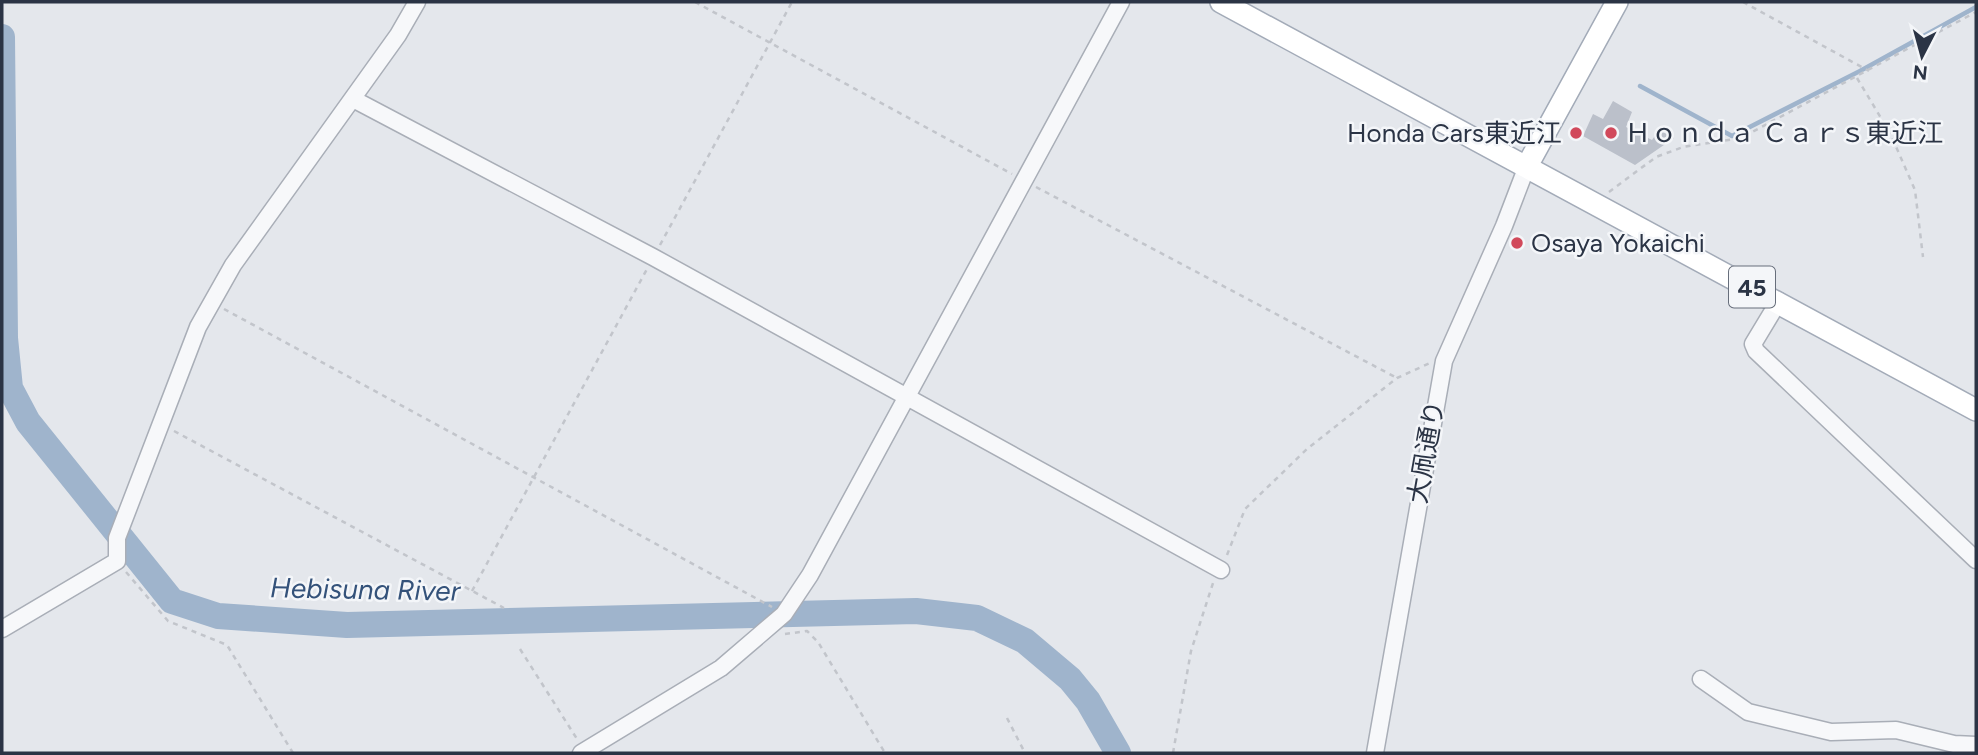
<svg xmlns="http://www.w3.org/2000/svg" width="1978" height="755" font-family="Figtree,'Noto Sans JP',sans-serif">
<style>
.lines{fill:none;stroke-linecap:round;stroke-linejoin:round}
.stream{stroke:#9fb4cc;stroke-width:4.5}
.river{stroke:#9fb4cc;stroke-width:26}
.building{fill:#bbc0ca}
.minor-casing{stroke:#a9aeb7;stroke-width:19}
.major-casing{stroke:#a3abb8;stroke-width:24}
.path{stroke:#c2c5cb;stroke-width:2.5;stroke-dasharray:5 5;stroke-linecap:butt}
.minor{stroke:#f7f8fa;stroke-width:16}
.major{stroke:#fff;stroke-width:21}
.poi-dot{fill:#d1495b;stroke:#f4f6f9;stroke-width:2.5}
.labels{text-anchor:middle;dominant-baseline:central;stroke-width:5;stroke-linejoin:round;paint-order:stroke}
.shield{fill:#f4f6f9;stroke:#676e7b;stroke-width:2}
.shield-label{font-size:24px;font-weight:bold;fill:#2b3445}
.poi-label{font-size:26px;fill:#2b3445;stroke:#f4f6f9;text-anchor:start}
.street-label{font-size:26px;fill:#2b3445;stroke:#f4f6f9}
.water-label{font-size:28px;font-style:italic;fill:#34527a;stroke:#f4f6f9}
</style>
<rect width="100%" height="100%" fill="#e4e7ec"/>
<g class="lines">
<path class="stream" d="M1860 71 1976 7
M1640 86 1732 136 1860 71"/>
<path class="river" d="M2 37 5 338 10 388 28 422 172 601 218 616 347 625 916 611 977 618 1025 641 1070 679 1088 701 1118 753"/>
</g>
<path class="building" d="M1613 101 1632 112 1626 127 1652 140 1659 130 1674 138 1635 165 1583 136 1593 114 1603 119Z"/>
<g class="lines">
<g class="minor-casing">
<path id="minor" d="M353 99 653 257 1221 570
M1779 301 1753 344 1756 351 1976 560
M2 629 117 561V538L198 327 233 265 398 35 417 2
M1701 679 1748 712 1831 732 1896 730 1954 744 1976 745
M581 753 721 668 784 614 810 575 1121 2
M1375 753 1444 361 1504 226 1527 166"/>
</g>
<g class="major-casing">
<path id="major" d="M1221 2 1976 410
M1527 166 1617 2"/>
</g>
<path class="path" d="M695 2 1012 174
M1743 2 1869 71
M1857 78 1890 133 1915 190 1923 257
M1036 187 1397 378
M1609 192 1656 157 1683 147 1741 138 1976 12
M660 245 792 2
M224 309 772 607
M174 431 504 608
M1227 555 1245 509 1307 449 1397 378 1430 363
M126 572 168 621 227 645 293 753
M472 591 647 269
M785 634 807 631 818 642 885 753
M520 649 577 739
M1007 718 1025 753
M1173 753 1191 651 1213 583"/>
<use href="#minor" class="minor"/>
<use href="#major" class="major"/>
</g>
<g class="poi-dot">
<circle cx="1576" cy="133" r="7"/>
<circle cx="1611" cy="133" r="7"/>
<circle cx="1517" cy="243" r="7"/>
</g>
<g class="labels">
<rect class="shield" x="1729" y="266.5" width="46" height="41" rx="5"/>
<g class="shield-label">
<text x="1752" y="287">45</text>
</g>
<g class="poi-label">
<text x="1562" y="133" text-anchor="end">Honda Cars東近江</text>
<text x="1625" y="133">Ｈｏｎｄａ Ｃａｒｓ東近江</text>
<text x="1531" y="243">Osaya Yokaichi</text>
</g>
<g class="street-label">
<text transform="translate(1426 452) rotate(-80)">大凧通り</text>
</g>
<g class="water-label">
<text transform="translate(365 589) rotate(1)">Hebisuna River</text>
</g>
</g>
<rect width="1978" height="755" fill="none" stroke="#2b3445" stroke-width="7"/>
<g transform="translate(1922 56) rotate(186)" stroke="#f4f6f9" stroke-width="5" paint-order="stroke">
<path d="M0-5L12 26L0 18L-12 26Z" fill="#2b3445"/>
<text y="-10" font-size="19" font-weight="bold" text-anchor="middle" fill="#2b3445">N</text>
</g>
</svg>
